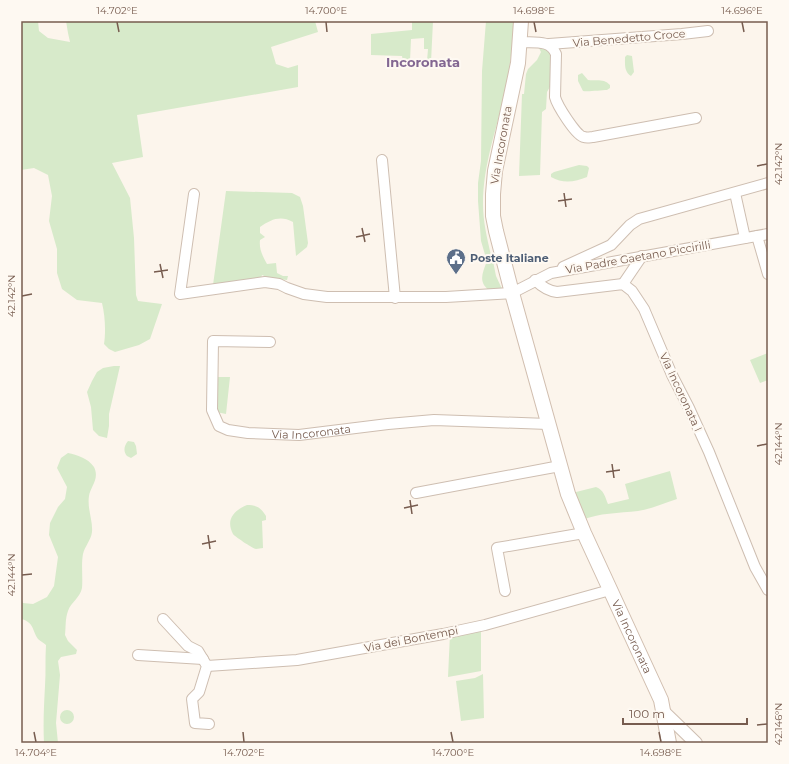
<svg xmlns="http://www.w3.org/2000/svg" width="789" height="764" font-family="Montserrat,sans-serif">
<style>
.green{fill:#d7eaca}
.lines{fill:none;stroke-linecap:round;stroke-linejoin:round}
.minor-casing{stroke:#cebeb1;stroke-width:12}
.tertiary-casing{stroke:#cebeb1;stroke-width:14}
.secondary-casing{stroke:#d1beaf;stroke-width:16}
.minor{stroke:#fff;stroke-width:10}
.tertiary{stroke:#fff;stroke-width:12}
.secondary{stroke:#fff;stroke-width:14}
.ticks{fill:none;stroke:#775c4f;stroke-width:1.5}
.labels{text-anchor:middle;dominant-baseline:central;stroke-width:4;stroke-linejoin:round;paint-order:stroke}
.street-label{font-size:11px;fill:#775c4f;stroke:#fef9f2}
.service-label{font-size:11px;font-weight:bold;fill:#4e5e75;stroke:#fef9f2;text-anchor:start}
.quarter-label{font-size:13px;font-weight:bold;fill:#836792;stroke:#fef9f2}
.neatline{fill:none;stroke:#775c4f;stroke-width:1.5}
.ticks-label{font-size:10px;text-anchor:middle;fill:#775c4f}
</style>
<rect width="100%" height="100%" fill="#fcf5ec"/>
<path class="green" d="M21 21H38L39 31 48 38 70 42 68 33 66 21H315L318 32 271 47 276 64 288 68 298 65V87L137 115 143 157 112 163 130 198 134 238 136 295 138 301 162 304 150 339 139 345 115 352 109 349 104 344C106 332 105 315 102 303L77 300 62 289 57 273V249L49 221 52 196 48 175 34 168 21 170Z
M412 21H433L431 62 427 61 428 49H424V38L411 39 410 61H403L402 56 371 55V34L412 30Z
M486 21H514C513 44 510 68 505 91 497 129 483 164 483 204 483 221 487 238 491 255L486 258 481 241 478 201V183L481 161 482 71Z
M538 46 551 47 554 63 551 85 547 92 546 109 542 112 540 175 519 176 522 94H524L526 74 528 69 537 60 541 52Z
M627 55 632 56 634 72 631 76C624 72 625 64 625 57Z
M582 73 588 80C596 81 604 78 610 85V88L607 90C601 90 588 92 583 91L578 81V75Z
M579 165 587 166 589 168 587 177C575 182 563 184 551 177V174L554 172Z
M226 191 292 193 300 197 303 206 308 243 307 247 296 256 293 222C281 215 271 219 260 227V233L265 237 260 240C259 249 262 255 267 264L276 263 277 273 283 276H288L287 280 269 278 262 275 261 278 213 285Z
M490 260 493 261 496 276 502 289 490 291C478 282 482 274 487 261Z
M768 353V380L760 383 750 360Z
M114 366H120L109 414V426L107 438 99 436 93 430 91 407 87 392 92 381 97 372 103 368Z
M218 377H230L226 414 216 412Z
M128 441 134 442 136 446 137 454 131 458 127 456C123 451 124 446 128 441Z
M68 453C77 455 88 458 94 467 100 479 90 487 89 496 87 509 93 520 92 532 91 540 85 546 83 554 81 565 83 577 82 588 80 598 71 602 68 611 65 619 66 627 65 635L68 641 77 650 76 654 61 657 58 661 60 675 56 723 58 743H44C43 724 44 705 45 686 46 672 45 659 46 645 44 643 40 641 38 639 32 630 34 622 21 619V598L23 603 33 604 47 597 54 586 58 557 49 535 50 523 58 507 65 499 67 487 57 468 61 458Z
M670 471 677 499C665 503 651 509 638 511 619 513 599 513 582 520L572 493 596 487C604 490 605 497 608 504L629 499 625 484Z
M247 505C257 505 261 508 266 516V520L262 521 263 548 256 549C252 548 234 536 233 534 225 519 235 510 247 505Z
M481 628V671L448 677 450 634Z
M483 674 484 718 461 721 456 681 475 678Z
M60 717a7 7 0 1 1 14 0a7 7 0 1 1-14 0Z"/>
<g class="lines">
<g class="minor-casing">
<g id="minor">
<path d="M520 42C534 43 550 39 556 54L555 97C557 105 576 136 584 137 587 138 591 137 593 137L696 118"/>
<path d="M549 44 682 34 708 31"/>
<path d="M382 160 395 298"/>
<path d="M735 193 745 238"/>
<path d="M194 194 180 294 265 282 279 284 287 288 304 294 327 297H446L512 293 551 273 768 234"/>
<path d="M757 236 768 274"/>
<path d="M563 267 611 245 630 225 639 219 768 183"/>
<path d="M535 280C542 287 548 291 557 292L623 284 632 291 644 309 672 375 689 408 709 452 755 567 768 590"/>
<path d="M623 284 642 256"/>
<path id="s1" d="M270 342 213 341 212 410 219 426 228 430 248 433 299 435 388 424 434 420 548 424"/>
<path d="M416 493 560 466"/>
<path d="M505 591 497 548 584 533"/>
<path d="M163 619 188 646 198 651 207 666 199 692 192 699 195 723 209 724"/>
<path d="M138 655 203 659"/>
<path d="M207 666 297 660 443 634 485 625 610 590"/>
</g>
</g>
<g class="tertiary-casing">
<path id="tertiary" d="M664 712 696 743"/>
</g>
<g class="secondary-casing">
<g id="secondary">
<path id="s2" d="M521 21 518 63 495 171 493 194V216L496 231 512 293 568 494 584 533 661 700 669 743"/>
</g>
</g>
<use href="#minor" class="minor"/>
<use href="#tertiary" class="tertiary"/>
<use href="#secondary" class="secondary"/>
</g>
<path class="ticks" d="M117 22 119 32M326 22 327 32M534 22 536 32M742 22 744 32M757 166 767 164M564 193 566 207M558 201 572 199M362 228 365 242M356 237 370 234M160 264 163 278M154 272 168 270M22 296 32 294M757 446 767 444M612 464 614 478M606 472 620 470M410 500 412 514M404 508 418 505M208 535 210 549M202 544 216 541M22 575 32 574M757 725 767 724M34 732 36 742M243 732 244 742M451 732 453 742M659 732 661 742"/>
<defs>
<g id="civic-pin" transform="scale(1)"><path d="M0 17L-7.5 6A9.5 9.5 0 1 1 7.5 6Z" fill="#5c6f8a" stroke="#fef9f2"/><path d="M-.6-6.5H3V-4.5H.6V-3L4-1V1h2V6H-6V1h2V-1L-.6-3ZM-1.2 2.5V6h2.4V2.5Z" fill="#fff"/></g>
</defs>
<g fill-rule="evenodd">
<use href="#civic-pin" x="456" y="258"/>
</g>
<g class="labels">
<g class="street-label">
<text transform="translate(629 38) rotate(-5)">Via Benedetto Croce</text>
<text transform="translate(501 145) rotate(-80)">Via Incoronata</text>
<text transform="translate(638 257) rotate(-10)">Via Padre Gaetano Piccirilli</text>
<text transform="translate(681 392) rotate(65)">Via Incoronata I</text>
<text stroke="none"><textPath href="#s1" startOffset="237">Via Incoronata</textPath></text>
<text stroke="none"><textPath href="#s2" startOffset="642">Via Incoronata</textPath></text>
<text transform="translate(411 639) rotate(-11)">Via dei Bontempi</text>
</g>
<g class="service-label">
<text x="470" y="258">Poste Italiane</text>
</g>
<g class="quarter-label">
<text x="423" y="62">Incoronata</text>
</g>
</g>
<rect width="789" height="764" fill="none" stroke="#fef9f2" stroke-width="44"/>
<path d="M623 718v6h124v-6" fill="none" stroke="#775c4f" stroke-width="2"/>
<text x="629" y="718" font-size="12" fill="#775c4f" stroke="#fef9f2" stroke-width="3" paint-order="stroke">100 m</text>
<rect x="22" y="22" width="745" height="720" class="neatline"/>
<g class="ticks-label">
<text x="117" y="14">14.702°E</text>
<text x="326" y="14">14.700°E</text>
<text x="534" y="14">14.698°E</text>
<text x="742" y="14">14.696°E</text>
<text transform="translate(778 164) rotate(-90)" y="4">42.142°N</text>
<text transform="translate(11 296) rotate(-90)" y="4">42.142°N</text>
<text transform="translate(778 444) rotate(-90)" y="4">42.144°N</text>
<text transform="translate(11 575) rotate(-90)" y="4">42.144°N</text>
<text transform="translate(778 724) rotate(-90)" y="4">42.146°N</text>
<text x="36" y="756">14.704°E</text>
<text x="244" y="756">14.702°E</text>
<text x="453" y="756">14.700°E</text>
<text x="661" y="756">14.698°E</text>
</g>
</svg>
